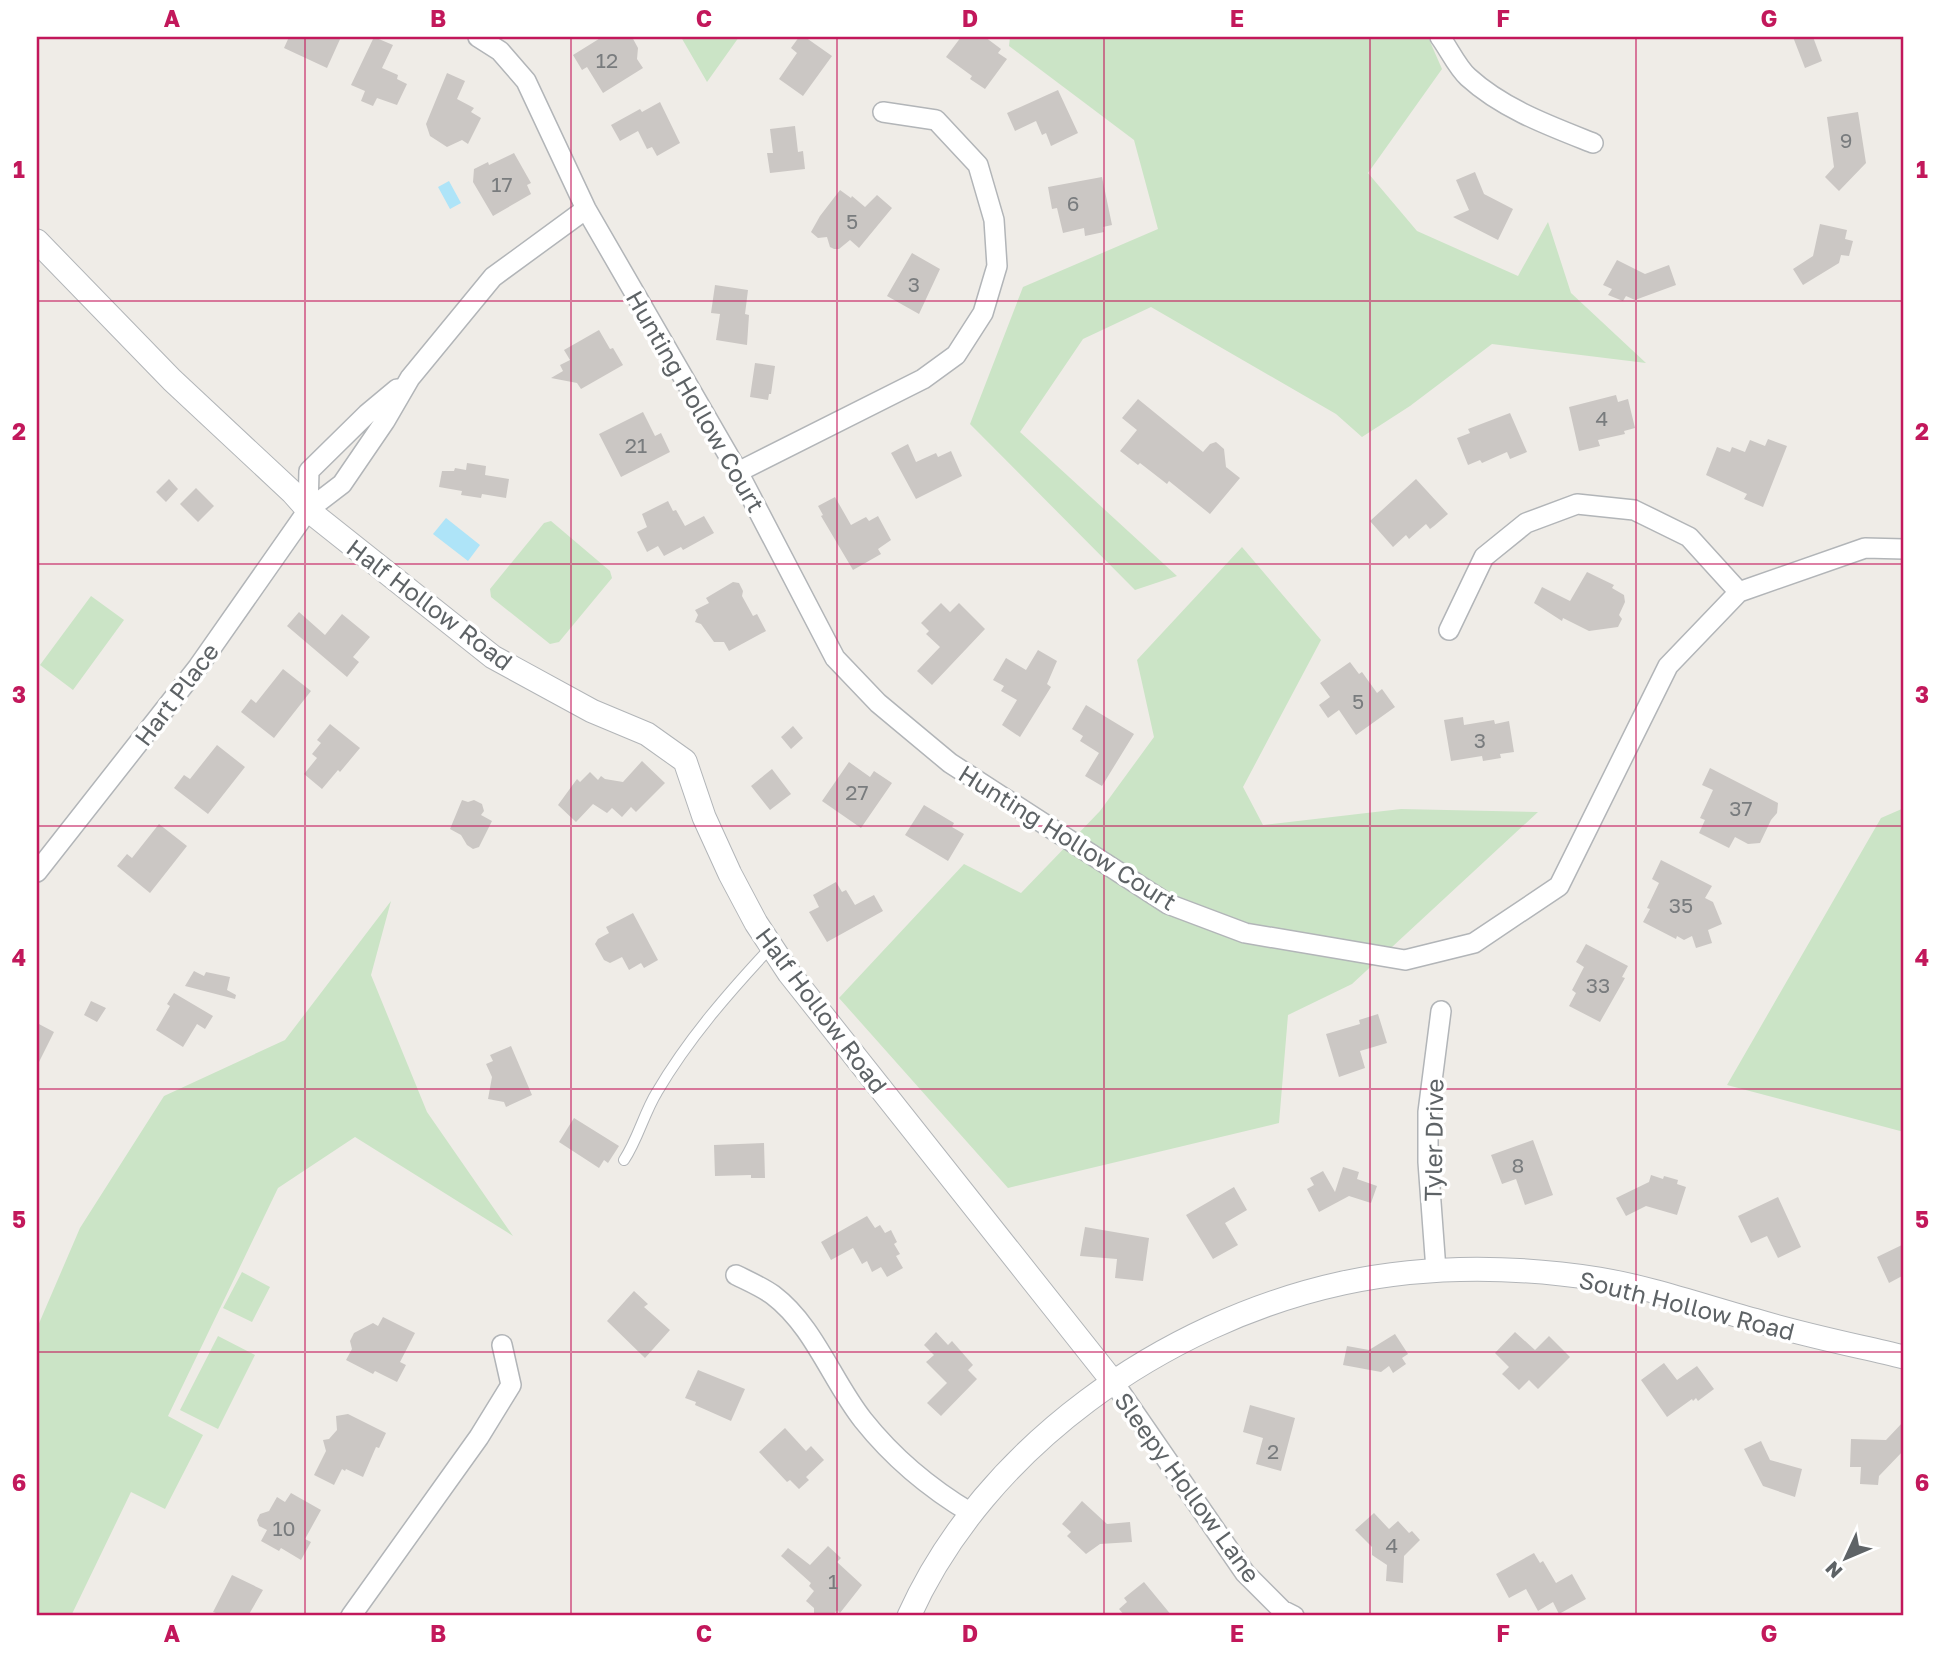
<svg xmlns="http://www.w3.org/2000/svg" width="1941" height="1653" font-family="'Golos Text',sans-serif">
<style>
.green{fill:#cbe4c6}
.water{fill:#aee4f8}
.building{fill:#cbc7c4}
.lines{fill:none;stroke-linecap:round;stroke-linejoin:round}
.service-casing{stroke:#b2b5b8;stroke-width:12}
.minor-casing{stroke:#b2b5b8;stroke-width:22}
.tertiary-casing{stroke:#b2b5b8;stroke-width:25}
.service{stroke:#fff;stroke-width:10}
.minor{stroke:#fff;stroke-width:19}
.tertiary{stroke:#fff;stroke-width:23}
.grid{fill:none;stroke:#c2185b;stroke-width:2;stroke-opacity:0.55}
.labels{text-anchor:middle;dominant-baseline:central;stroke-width:7;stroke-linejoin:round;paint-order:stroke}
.number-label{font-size:21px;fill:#797c7e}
.street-label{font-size:24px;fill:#5e6366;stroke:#fff}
.neatline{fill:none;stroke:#c2185b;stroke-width:2.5}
.grid-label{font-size:23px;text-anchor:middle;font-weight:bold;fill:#c2185b}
</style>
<rect width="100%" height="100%" fill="#efece7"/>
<path class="green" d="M681 37H739L707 82Z
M1010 37H1428L1442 69 1368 173 1417 231 1518 276 1548 222 1571 293 1646 363 1492 344 1410 406 1362 437 1336 414 1151 307 1083 339 1020 432 1177 576 1135 590 970 424 1023 287 1158 229 1134 140 1009 46Z
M551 521 610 571 612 578 559 642 550 644 491 597 490 589 544 523Z
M1242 547 1321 640 1243 787 1263 825 1401 809 1538 812 1352 984 1288 1015 1279 1123 1008 1188 839 998 964 864 1021 893 1100 811 1154 737 1137 660Z
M91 596 124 620 73 690 40 665Z
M1904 808V1132L1727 1085 1881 818Z
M391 901 371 975 427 1112 513 1236 355 1137 278 1188 168 1416 203 1435 165 1509 131 1492 71 1616H37V1328L80 1228 164 1096 285 1040Z
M242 1272 270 1287 252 1322 223 1308Z
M218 1336 255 1355 218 1429 180 1410Z"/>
<path class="water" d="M449 181 461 203 450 209 438 187Z
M446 518 480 545 468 561 433 534Z"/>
<path class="building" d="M289 37H341L327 68 284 48Z
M374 37 393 45 382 68 398 75 397 79 407 84 397 105 377 98 373 106 361 101 365 91 351 85Z
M602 37H632L638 48 637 59 643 68 603 93 587 67 582 70 573 55Z
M799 37H805L832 56 803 96 779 79 797 53 791 48Z
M961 37H985L1001 49 998 53 1007 59 985 89 970 79 972 76 946 57Z
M1793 37H1813L1822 61 1805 68Z
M447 73 465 81 457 99 474 108 471 112 481 118 468 144 462 140 447 147 430 136 426 124Z
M1058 90 1078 133 1051 146 1046 133 1042 135 1036 121 1015 131 1007 113Z
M660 102 680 143 657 156 652 147 647 149 638 131 620 141 611 125 640 109 642 112Z
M1858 112 1866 163 1839 191 1825 177 1834 167 1827 117Z
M795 126 798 152 803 151 805 169 770 173 767 153H773L770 129Z
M514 153 531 183 527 185 531 194 493 216 473 182 474 169 488 162 489 165Z
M1475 172 1484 194 1513 209 1498 240 1453 217 1469 210 1456 180Z
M1102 177 1112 225 1103 227 1104 232 1085 236 1084 228 1063 233 1057 208 1052 209 1048 187Z
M840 190 851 198 852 196 865 207 877 195 892 208 859 248 850 240 839 249H834L830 247 827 237 818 238 811 232 820 216Z
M1820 224 1847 230 1845 239 1853 241 1849 256 1841 255 1839 263 1803 285 1793 269 1813 256Z
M912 253 940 269 919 314 887 296Z
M1617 260 1645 274 1669 265 1676 285 1635 300 1626 296 1623 301 1608 295 1612 289 1603 285Z
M715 285 748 290 745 314 749 315 747 345 716 340 720 314 711 313Z
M599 330 610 349 613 348 623 365 581 389 577 383 551 378 563 371 560 365 570 360 564 350Z
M755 363 775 366 771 394H769L768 400 750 397Z
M1616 395 1618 402 1628 399 1635 428 1624 431 1625 434 1598 440 1600 446 1579 451 1569 407Z
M1138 399 1203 452 1210 444 1216 442 1224 449 1226 467 1240 478 1210 514 1169 481 1167 484 1140 463 1138 465 1120 451 1137 430 1122 418Z
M643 412 655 436 661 433 670 452 621 477 599 434Z
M1510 413 1527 452 1510 459 1507 452 1482 463 1480 460 1468 465 1457 438 1470 433 1468 429Z
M1768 439 1787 446 1763 507 1744 499 1747 494 1706 475 1717 447 1730 452 1732 447 1745 452 1750 440 1765 446Z
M908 444 916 462 936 453 938 457 951 451 962 476 916 499 891 453Z
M467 463 486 466 485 475 509 479 506 498 482 494 481 498 461 495 462 491 439 487 442 471H454L455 468 466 470Z
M169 479 178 489 166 502 156 492Z
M1416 479 1448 514 1434 526 1430 529 1426 524 1409 539 1406 535 1393 547 1370 521Z
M196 488 214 506 198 522 180 504Z
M835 497 851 525 866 517 869 521 878 516 891 540 878 549 881 554 853 570 821 516 823 515 818 506Z
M668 501 673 511 676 510 685 526 704 516 714 533 683 550 681 547 664 556 658 546 647 552 637 532 647 527 642 514Z
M1587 572 1614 585 1612 588 1624 595 1625 602 1619 615 1622 619 1618 627 1589 631 1563 618 1562 621 1534 603 1542 587 1570 601Z
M733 582 739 583 743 591 742 596 753 616 757 614 766 631 729 651 724 642H714L701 624 695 622 698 615 695 610 709 603 706 598Z
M941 603 950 612 959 603 985 629 932 685 917 671 940 647 926 634 929 631 921 623Z
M299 612 325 635 342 614 370 637 353 657 359 662 347 677 287 626Z
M1038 650 1057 661 1047 684 1051 687 1020 737 1002 725 1017 700 1001 691 1004 686 993 680 1006 658 1026 670Z
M1350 662 1359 674 1362 672 1377 693 1382 689 1395 707 1356 735 1339 710 1328 718 1319 705 1330 697 1320 683Z
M283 669 311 691 274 738 241 712 251 699 256 703Z
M1086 705 1134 734 1102 786 1085 776 1099 753 1080 741 1083 736 1072 729Z
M1463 717 1464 725 1494 720 1495 724 1509 721 1514 752 1500 754 1501 758 1483 761 1482 756 1451 761 1444 720Z
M330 724 360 748 340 772 338 770 322 789 304 774 317 758 312 754 321 743 317 740Z
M793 726 803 738 791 749 781 737Z
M217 745 245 767 208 814 174 788 184 775 190 779Z
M642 761 665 783 636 812 631 807 622 817 612 808 607 813 593 804 576 822 558 805 577 779 580 782 590 772 598 780 601 776 605 779 623 782Z
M849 762 870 777 874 771 892 783 861 828 822 801Z
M1710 768 1778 803 1777 813 1771 820 1760 843 1748 844 1735 837 1729 848 1699 833 1705 820 1700 818 1713 790 1702 785Z
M772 769 791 794 770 810 751 786Z
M462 800 468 802 474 800 482 804 484 811 481 815 492 821 479 847 473 849 467 845 461 835 450 829Z
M924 805 954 823 952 827 964 834 948 861 905 835Z
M159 824 187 846 150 893 117 866 127 854 132 858Z
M1661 860 1712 886 1705 898 1713 902 1722 924 1708 930 1712 943 1696 948 1692 936 1684 940 1677 936 1676 939 1643 922 1650 909 1647 908 1659 883 1652 879Z
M836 882 842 892 846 890 855 905 874 895 883 911 827 942 809 912 819 907 813 895Z
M633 913 658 960 644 968 641 963 629 970 622 957 610 963 604 960 595 944 598 939 609 933 606 927Z
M1586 944 1628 966 1622 977 1625 978 1600 1022 1569 1006 1576 993 1572 990 1584 967 1576 962Z
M194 971 204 976 206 972 230 977 227 990 236 995 235 999 185 986Z
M174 993 213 1016 205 1029 197 1024 183 1047 156 1030 170 1006 167 1004Z
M91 1001 106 1008 97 1022 84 1015Z
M1378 1014 1387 1043 1360 1051 1365 1068 1339 1077 1326 1034 1360 1024 1359 1020Z
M37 1023 54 1032 37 1066Z
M511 1046 532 1095 506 1107 504 1102 488 1099 492 1077 486 1064 493 1061 490 1055Z
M574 1118 619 1146 608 1163 604 1160 599 1168 559 1142Z
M1533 1140 1553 1195 1525 1205 1516 1179 1502 1184 1491 1155Z
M764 1143 765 1178H751V1175L715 1176 714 1145Z
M1343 1167 1359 1172 1357 1179 1377 1186 1371 1203 1349 1196 1319 1212 1307 1189 1314 1185 1310 1178 1323 1171 1335 1192Z
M1651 1175 1663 1179 1664 1176 1678 1180 1677 1184 1686 1187 1677 1215 1646 1206 1626 1216 1616 1198 1649 1182Z
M1234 1187 1247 1210 1225 1223 1238 1245 1213 1259 1186 1215Z
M1778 1197 1801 1247 1778 1258 1767 1236 1751 1243 1738 1216Z
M867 1216 875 1228 880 1225 885 1233 891 1230 897 1242 894 1244 900 1254 896 1256 903 1268 887 1277 881 1267 872 1272 867 1261 862 1264 853 1248 831 1260 821 1242Z
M1085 1227 1149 1238 1143 1281 1115 1278 1117 1259 1080 1256Z
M1904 1244V1275L1889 1283 1877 1257Z
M634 1291 648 1304 644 1307 670 1330 645 1358 607 1321Z
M383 1317 415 1333 400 1362 406 1365 397 1382 375 1371 373 1374 346 1360 352 1349 350 1341 354 1333 373 1323 378 1326Z
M936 1332 948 1345 952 1341 973 1365 968 1370 977 1379 941 1416 927 1403 947 1383 926 1362 934 1355 924 1345Z
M1515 1332 1535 1350 1549 1336 1570 1357 1538 1389 1529 1380 1519 1390 1502 1374 1509 1367 1495 1353Z
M1395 1334 1408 1354 1402 1358 1406 1364 1393 1373 1389 1366 1381 1372 1343 1365 1347 1346 1369 1350Z
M1664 1363 1677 1380 1697 1366 1714 1389 1698 1401 1696 1398 1693 1401 1692 1399 1667 1417 1641 1380Z
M698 1370 745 1389 731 1421 695 1405 696 1402 685 1398Z
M1250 1405 1295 1418 1281 1471 1256 1464 1263 1438 1243 1432Z
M348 1414 386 1433 379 1448 376 1447 363 1477 346 1469 345 1471 342 1469 334 1485 314 1475 326 1451 323 1440 329 1439 337 1430 336 1416Z
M1904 1421V1450L1879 1476 1878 1485 1860 1484 1861 1467H1850L1851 1439 1886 1440Z
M785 1428 806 1451 811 1446 824 1460 806 1477 809 1480 799 1489 790 1480 787 1482 759 1452Z
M1761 1441 1770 1460 1802 1469 1795 1497 1763 1486 1744 1449Z
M291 1493 321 1510 305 1539 311 1542 301 1560 281 1548 279 1551 261 1541 267 1530 259 1526 257 1520 260 1514 269 1511 277 1497 285 1502Z
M1082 1501 1107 1524 1130 1522 1132 1542 1100 1544 1086 1554 1067 1536 1071 1532 1062 1524Z
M1374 1513 1389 1529 1398 1521 1409 1533 1412 1531 1420 1540 1404 1556 1403 1583 1386 1581 1387 1565 1372 1555V1547L1355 1530Z
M828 1546 841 1558 837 1562 862 1585 840 1613 837 1610 832 1616H814V1608L806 1601 814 1591 809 1586 811 1583 781 1556 788 1548 810 1565Z
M1534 1553 1540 1563 1543 1561 1556 1583 1572 1574 1586 1599 1559 1614 1553 1602 1538 1611 1526 1589 1509 1598 1496 1574Z
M232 1575 263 1590 248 1616H214L216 1613 213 1612Z
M1144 1582 1172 1616H1125L1119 1609 1127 1602 1124 1598Z"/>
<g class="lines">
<g class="service-casing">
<path id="service" d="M624 1160C638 1139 644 1113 657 1092 688 1039 729 992 771 947"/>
</g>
<g class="minor-casing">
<path id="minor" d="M478 37 500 51 526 81 586 209 738 472 835 658 878 703 950 763 1168 904 1245 933 1405 960 1474 943 1559 886 1668 666 1739 592 1865 548 1904 549
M1440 37C1449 49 1457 67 1468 77 1503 109 1550 126 1593 143
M738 472 923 379 956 355 983 313 997 266 994 220 978 165 936 120 883 112
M308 510 309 471 367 414 397 389
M1449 630 1484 557 1526 523 1577 504 1634 510 1689 537 1739 592
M37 872 198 667 308 510 342 484 385 421 410 378 493 277 586 209
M1436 1270 1428 1162V1112L1441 1011
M736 1275C748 1281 762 1287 773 1295 814 1326 832 1381 863 1420 894 1459 929 1488 971 1513
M1114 1383 1245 1573 1282 1610 1294 1616
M351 1616 479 1437 511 1385 502 1345"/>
</g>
<g class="tertiary-casing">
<path id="tertiary" d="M37 241 172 380 292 492 308 510 493 657 592 711 647 734 685 761 704 817 730 874 756 923 789 973 1114 1383
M909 1616C985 1447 1164 1322 1343 1283 1427 1265 1515 1266 1599 1279 1652 1288 1703 1306 1754 1320 1803 1335 1854 1345 1904 1357"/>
</g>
<use href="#service" class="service"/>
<use href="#minor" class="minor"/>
<use href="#tertiary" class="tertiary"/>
</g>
<path class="grid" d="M305 37V1616M571 37V1616M837 37V1616M1104 37V1616M1370 37V1616M1636 37V1616M37 301H1904M37 564H1904M37 826H1904M37 1089H1904M37 1352H1904"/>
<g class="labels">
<g class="number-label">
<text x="607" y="60">12</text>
<text x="1846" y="140">9</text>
<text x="502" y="184">17</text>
<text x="1073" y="203">6</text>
<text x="852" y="221">5</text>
<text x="914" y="284">3</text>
<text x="1602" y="418">4</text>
<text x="636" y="445">21</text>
<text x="1358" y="701">5</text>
<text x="1480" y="740">3</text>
<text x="857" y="792">27</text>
<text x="1741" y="808">37</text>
<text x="1681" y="905">35</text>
<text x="1598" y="985">33</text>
<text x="1518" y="1165">8</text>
<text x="1273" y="1451">2</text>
<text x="284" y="1528">10</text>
<text x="1392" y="1545">4</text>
<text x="833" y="1581">1</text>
</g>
<g class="street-label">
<text transform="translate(696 401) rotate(60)">Hunting Hollow Court</text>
<text transform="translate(430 604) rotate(37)">Half Hollow Road</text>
<text transform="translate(176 694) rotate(-53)">Hart Place</text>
<text transform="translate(1068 837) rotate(32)">Hunting Hollow Court</text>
<text transform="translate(822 1010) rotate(53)">Half Hollow Road</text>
<text transform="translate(1433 1140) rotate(-89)">Tyler Drive</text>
<text transform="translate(1687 1305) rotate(14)">South Hollow Road</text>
<text transform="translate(1188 1487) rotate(54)">Sleepy Hollow Lane</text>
</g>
</g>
<rect width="1941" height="1653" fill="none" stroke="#ffffff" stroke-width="77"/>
<g transform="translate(1846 1558) rotate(226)" stroke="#ffffff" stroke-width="5" paint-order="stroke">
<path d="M0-5L12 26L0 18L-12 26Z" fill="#5e6366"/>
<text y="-10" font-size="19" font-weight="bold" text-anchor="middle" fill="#5e6366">N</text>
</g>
<rect x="38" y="38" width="1864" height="1576" class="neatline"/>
<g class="grid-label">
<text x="172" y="27">A</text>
<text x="438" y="27">B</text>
<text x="704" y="27">C</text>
<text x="970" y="27">D</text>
<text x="1237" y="27">E</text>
<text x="1503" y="27">F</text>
<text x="1769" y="27">G</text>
<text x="19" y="178">1</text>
<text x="1922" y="178">1</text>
<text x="19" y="440">2</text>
<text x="1922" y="440">2</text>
<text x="19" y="703">3</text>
<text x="1922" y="703">3</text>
<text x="19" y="966">4</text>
<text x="1922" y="966">4</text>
<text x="19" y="1228">5</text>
<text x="1922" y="1228">5</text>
<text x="19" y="1491">6</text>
<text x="1922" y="1491">6</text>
<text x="172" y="1642">A</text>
<text x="438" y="1642">B</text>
<text x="704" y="1642">C</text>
<text x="970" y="1642">D</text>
<text x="1237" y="1642">E</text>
<text x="1503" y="1642">F</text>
<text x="1769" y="1642">G</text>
</g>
</svg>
